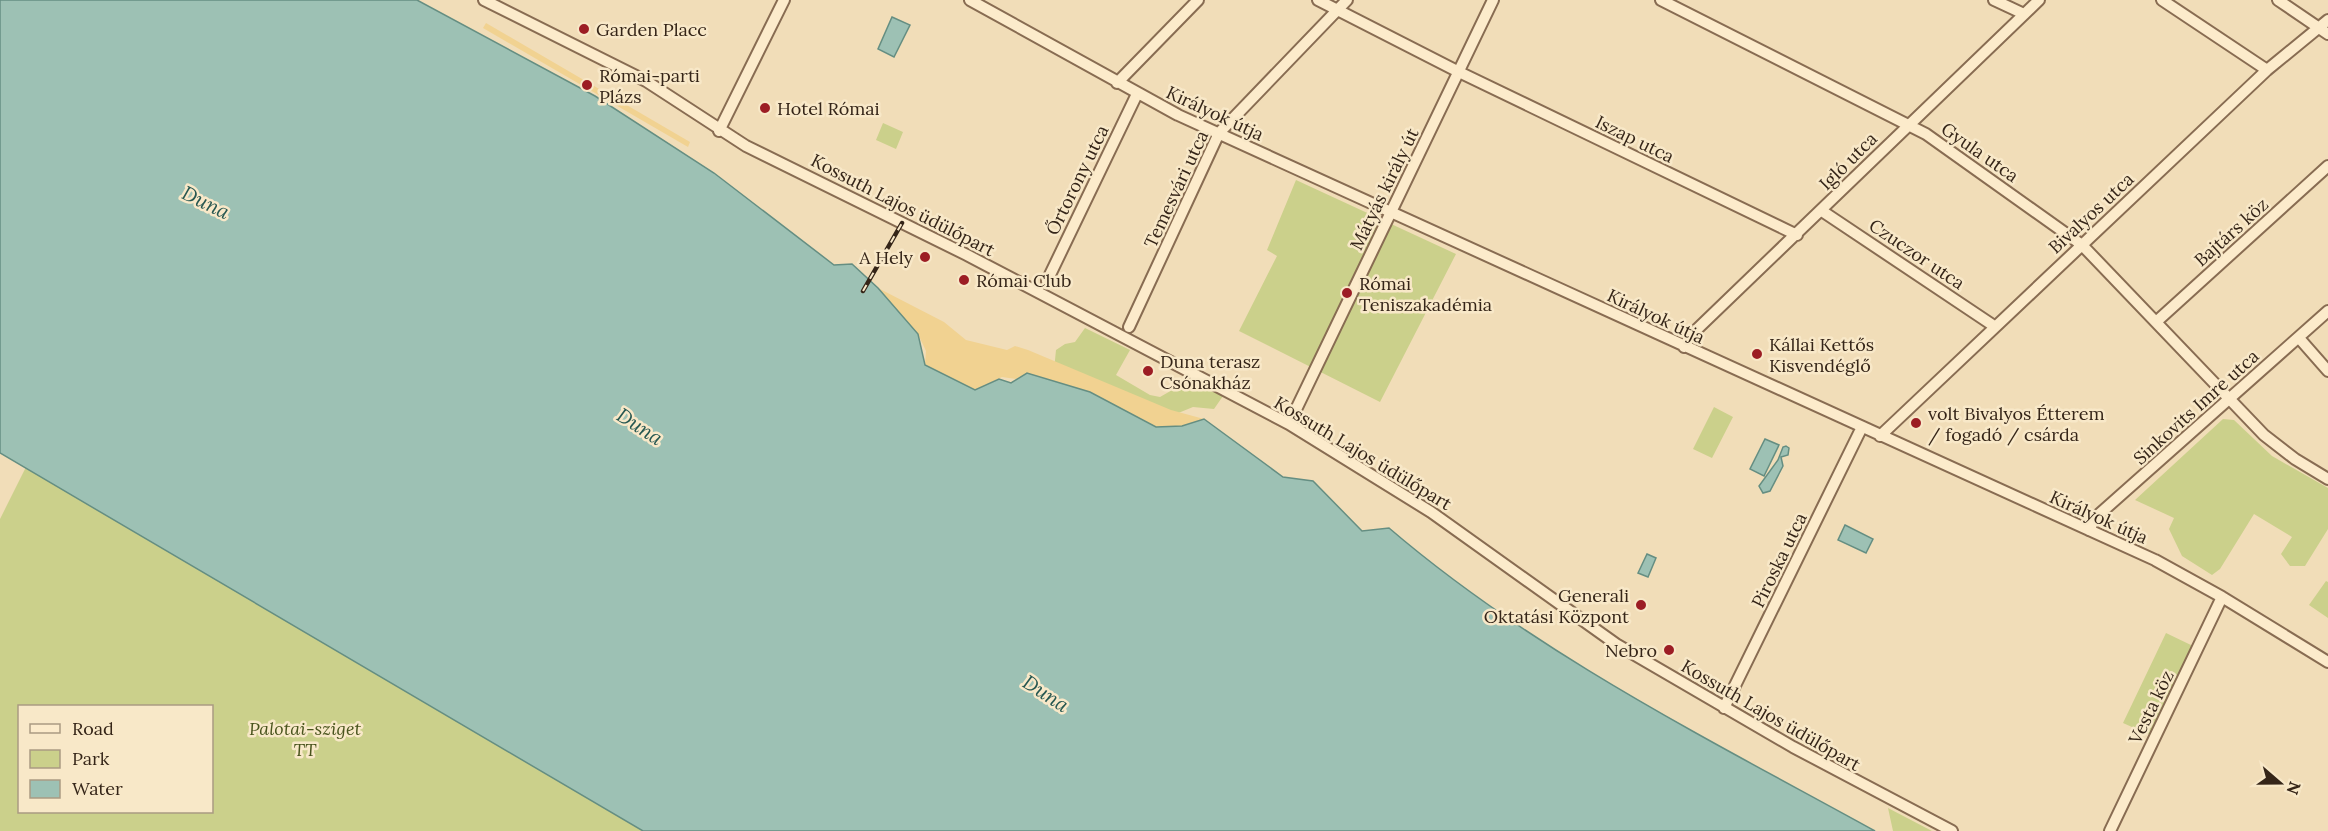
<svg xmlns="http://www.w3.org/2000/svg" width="2328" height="831" font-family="Lora,serif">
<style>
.green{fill:#cbd08b;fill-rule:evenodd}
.sand{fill:#f1d291}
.water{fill:#9dc1b4;stroke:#658e82;stroke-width:1.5}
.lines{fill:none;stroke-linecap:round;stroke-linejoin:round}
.minor-casing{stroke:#886c52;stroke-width:14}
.minor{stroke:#fcebcb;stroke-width:10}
.rail-casing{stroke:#352518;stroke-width:4.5}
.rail{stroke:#f8e8c8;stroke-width:2;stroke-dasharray:7;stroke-linecap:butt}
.poi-dot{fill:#9c1d24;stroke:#f8e8c8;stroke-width:2}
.labels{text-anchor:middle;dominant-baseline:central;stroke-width:5;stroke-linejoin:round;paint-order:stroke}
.poi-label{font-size:18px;fill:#352518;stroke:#f8e8c8;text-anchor:start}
.street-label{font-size:18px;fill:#352518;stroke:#f8e8c8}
.park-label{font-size:18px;font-style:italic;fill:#49541d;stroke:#f8e8c8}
.water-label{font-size:20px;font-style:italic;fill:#265751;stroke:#f8e8c8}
</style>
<rect width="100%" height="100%" fill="#f1ddb8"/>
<path class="green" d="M883 123 903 132 896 149 876 140Z
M1296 180 1456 254 1380 402 1239 331 1277 256 1267 250Z
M1085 328 1130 350 1116 375 1150 395 1160 397 1181 385 1195 390 1203 385 1223 396 1214 409 1193 407 1171 416 1054 370 1056 350 1065 344 1075 342Z
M1714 407 1733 417 1712 458 1693 449Z
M2223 419 2234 420 2272 456 2328 488V529L2305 566H2290L2281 554 2292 537 2254 514 2220 569 2212 575 2182 556 2169 529 2174 518 2135 500Z
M26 467 643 831H0V519ZM20 706H212V812H20Z
M2326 581 2328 582V618L2309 605Z
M2166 633 2193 646 2150 735 2123 723Z
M1888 808 1932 831H1893Z"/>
<path class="sand" d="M486 23 690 142 688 147 483 28Z
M878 288 944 322 966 340 1007 350 1015 346 1028 350 1171 410 1204 419 1182 426 1156 427 1090 392 1027 373 1016 379 1002 377 975 390 925 365 926 351 918 334Z"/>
<path class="water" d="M0 0H417L595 96 714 173 834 265 852 264 878 288 918 334 925 365 975 390 999 379 1011 383 1027 373 1090 392 1156 427 1182 426 1204 419 1283 477 1313 481 1362 531 1389 528C1535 653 1708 739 1875 831H643L0 453Z
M892 17 910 25 894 57 878 49Z
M1765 439 1779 445 1764 476 1750 469Z
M1786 446 1789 448 1788 455 1781 457 1783 466 1770 491 1763 493 1759 486 1778 460 1783 447Z
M1845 525 1873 539 1866 553 1838 540Z
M1647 554 1656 558 1648 577 1638 573Z"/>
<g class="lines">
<g class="minor-casing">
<path id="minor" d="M484 0 646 81 746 146 967 255 1289 424 1431 512 1616 644 1793 747 1952 831
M970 0 1178 115 2155 560 2222 597 2328 662
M1318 0 1459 72 1797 235
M1661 0 1926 134 2082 245 2264 435 2295 459 2328 479
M1994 0 2024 14
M2162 0 2267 70
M2278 0 2328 34
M1117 83 1198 0
M719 131 784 0
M1822 211 1994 326
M1047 281 1137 94
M2156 322 2328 166
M1129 327 1219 133 1347 0
M2299 338 2328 371
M1684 347 1691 335 2039 0
M1289 424 1493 0
M1880 436 2267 70 2328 20
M2089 530 2096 517 2328 311
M1724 708 1862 427
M2110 831 2222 597"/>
</g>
<use href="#minor" class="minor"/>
<g class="rail-casing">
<path id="rail" d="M863 291 902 223"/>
</g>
<use href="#rail" class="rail"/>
</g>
<g class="poi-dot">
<circle cx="584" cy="29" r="6"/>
<circle cx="587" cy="85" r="6"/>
<circle cx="765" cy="108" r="6"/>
<circle cx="925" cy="257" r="6"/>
<circle cx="964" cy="280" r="6"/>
<circle cx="1347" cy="293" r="6"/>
<circle cx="1757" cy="354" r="6"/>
<circle cx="1148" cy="371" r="6"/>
<circle cx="1916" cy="423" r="6"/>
<circle cx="1641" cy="605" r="6"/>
<circle cx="1669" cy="650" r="6"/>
</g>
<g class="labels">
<g class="poi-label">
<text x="596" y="29">Garden Placc</text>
<text x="599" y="75">Római-parti<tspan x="599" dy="21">Plázs</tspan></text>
<text x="777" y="108">Hotel Római</text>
<text x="913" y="257" text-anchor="end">A Hely</text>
<text x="976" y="280">Római Club</text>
<text x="1359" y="283">Római<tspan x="1359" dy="21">Teniszakadémia</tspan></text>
<text x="1769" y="344">Kállai Kettős<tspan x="1769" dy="21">Kisvendéglő</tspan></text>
<text x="1160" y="361">Duna terasz<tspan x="1160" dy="21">Csónakház</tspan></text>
<text x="1928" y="413">volt Bivalyos Étterem<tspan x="1928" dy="21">/ fogadó / csárda</tspan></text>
<text x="1629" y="595" text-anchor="end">Generali<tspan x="1629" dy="21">Oktatási Központ</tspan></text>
<text x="1657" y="650" text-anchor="end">Nebro</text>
</g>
<g class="street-label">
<text transform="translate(1215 113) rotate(25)">Királyok útja</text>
<text transform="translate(1635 139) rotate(26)">Iszap utca</text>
<text transform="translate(1980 152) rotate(35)">Gyula utca</text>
<text transform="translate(1848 161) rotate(-45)">Igló utca</text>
<text transform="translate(1077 180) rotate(-64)">Őrtorony utca</text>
<text transform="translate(1176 189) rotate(-65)">Temesvári utca</text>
<text transform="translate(1384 189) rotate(-64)">Mátyás király út</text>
<text transform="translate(903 205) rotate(27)">Kossuth Lajos üdülőpart</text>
<text transform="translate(2091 213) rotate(-43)">Bivalyos utca</text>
<text transform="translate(2231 232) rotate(-42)">Bajtárs köz</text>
<text transform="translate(1917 254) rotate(34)">Czuczor utca</text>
<text transform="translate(1656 316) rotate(25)">Királyok útja</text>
<text transform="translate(2196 407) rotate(-42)">Sinkovits Imre utca</text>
<text transform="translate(1363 453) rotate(31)">Kossuth Lajos üdülőpart</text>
<text transform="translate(2099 517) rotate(24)">Királyok útja</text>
<text transform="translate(1779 560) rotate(-64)">Piroska utca</text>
<text transform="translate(2151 707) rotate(-64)">Vesta köz</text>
<text transform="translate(1771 715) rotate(30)">Kossuth Lajos üdülőpart</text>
</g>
<g class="park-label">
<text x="305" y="728">Palotai-sziget<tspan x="305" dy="21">TT</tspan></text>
</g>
<g class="water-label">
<text transform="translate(206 202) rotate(26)">Duna</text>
<text transform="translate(640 426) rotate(33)">Duna</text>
<text transform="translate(1046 693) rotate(33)">Duna</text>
</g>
</g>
<rect x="18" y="705" width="195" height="108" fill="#f8e8c8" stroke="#aa9a82" stroke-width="1.5"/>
<rect x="30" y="724" width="30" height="9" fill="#fcebcb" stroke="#aa9a82" stroke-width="1.5"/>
<text x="72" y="735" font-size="18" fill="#352518">Road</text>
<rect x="30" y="750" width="30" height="18" fill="#cbd08b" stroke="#aa9a82" stroke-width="1.5"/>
<text x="72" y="765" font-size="18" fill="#352518">Park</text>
<rect x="30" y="780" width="30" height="18" fill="#9dc1b4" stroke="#aa9a82" stroke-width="1.5"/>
<text x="72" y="795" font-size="18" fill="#352518">Water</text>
<g transform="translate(2280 783) rotate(110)" stroke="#f8e8c8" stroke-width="4.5" paint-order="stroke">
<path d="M0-4.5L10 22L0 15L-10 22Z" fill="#352518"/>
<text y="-9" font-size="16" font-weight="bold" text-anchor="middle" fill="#352518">N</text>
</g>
</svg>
